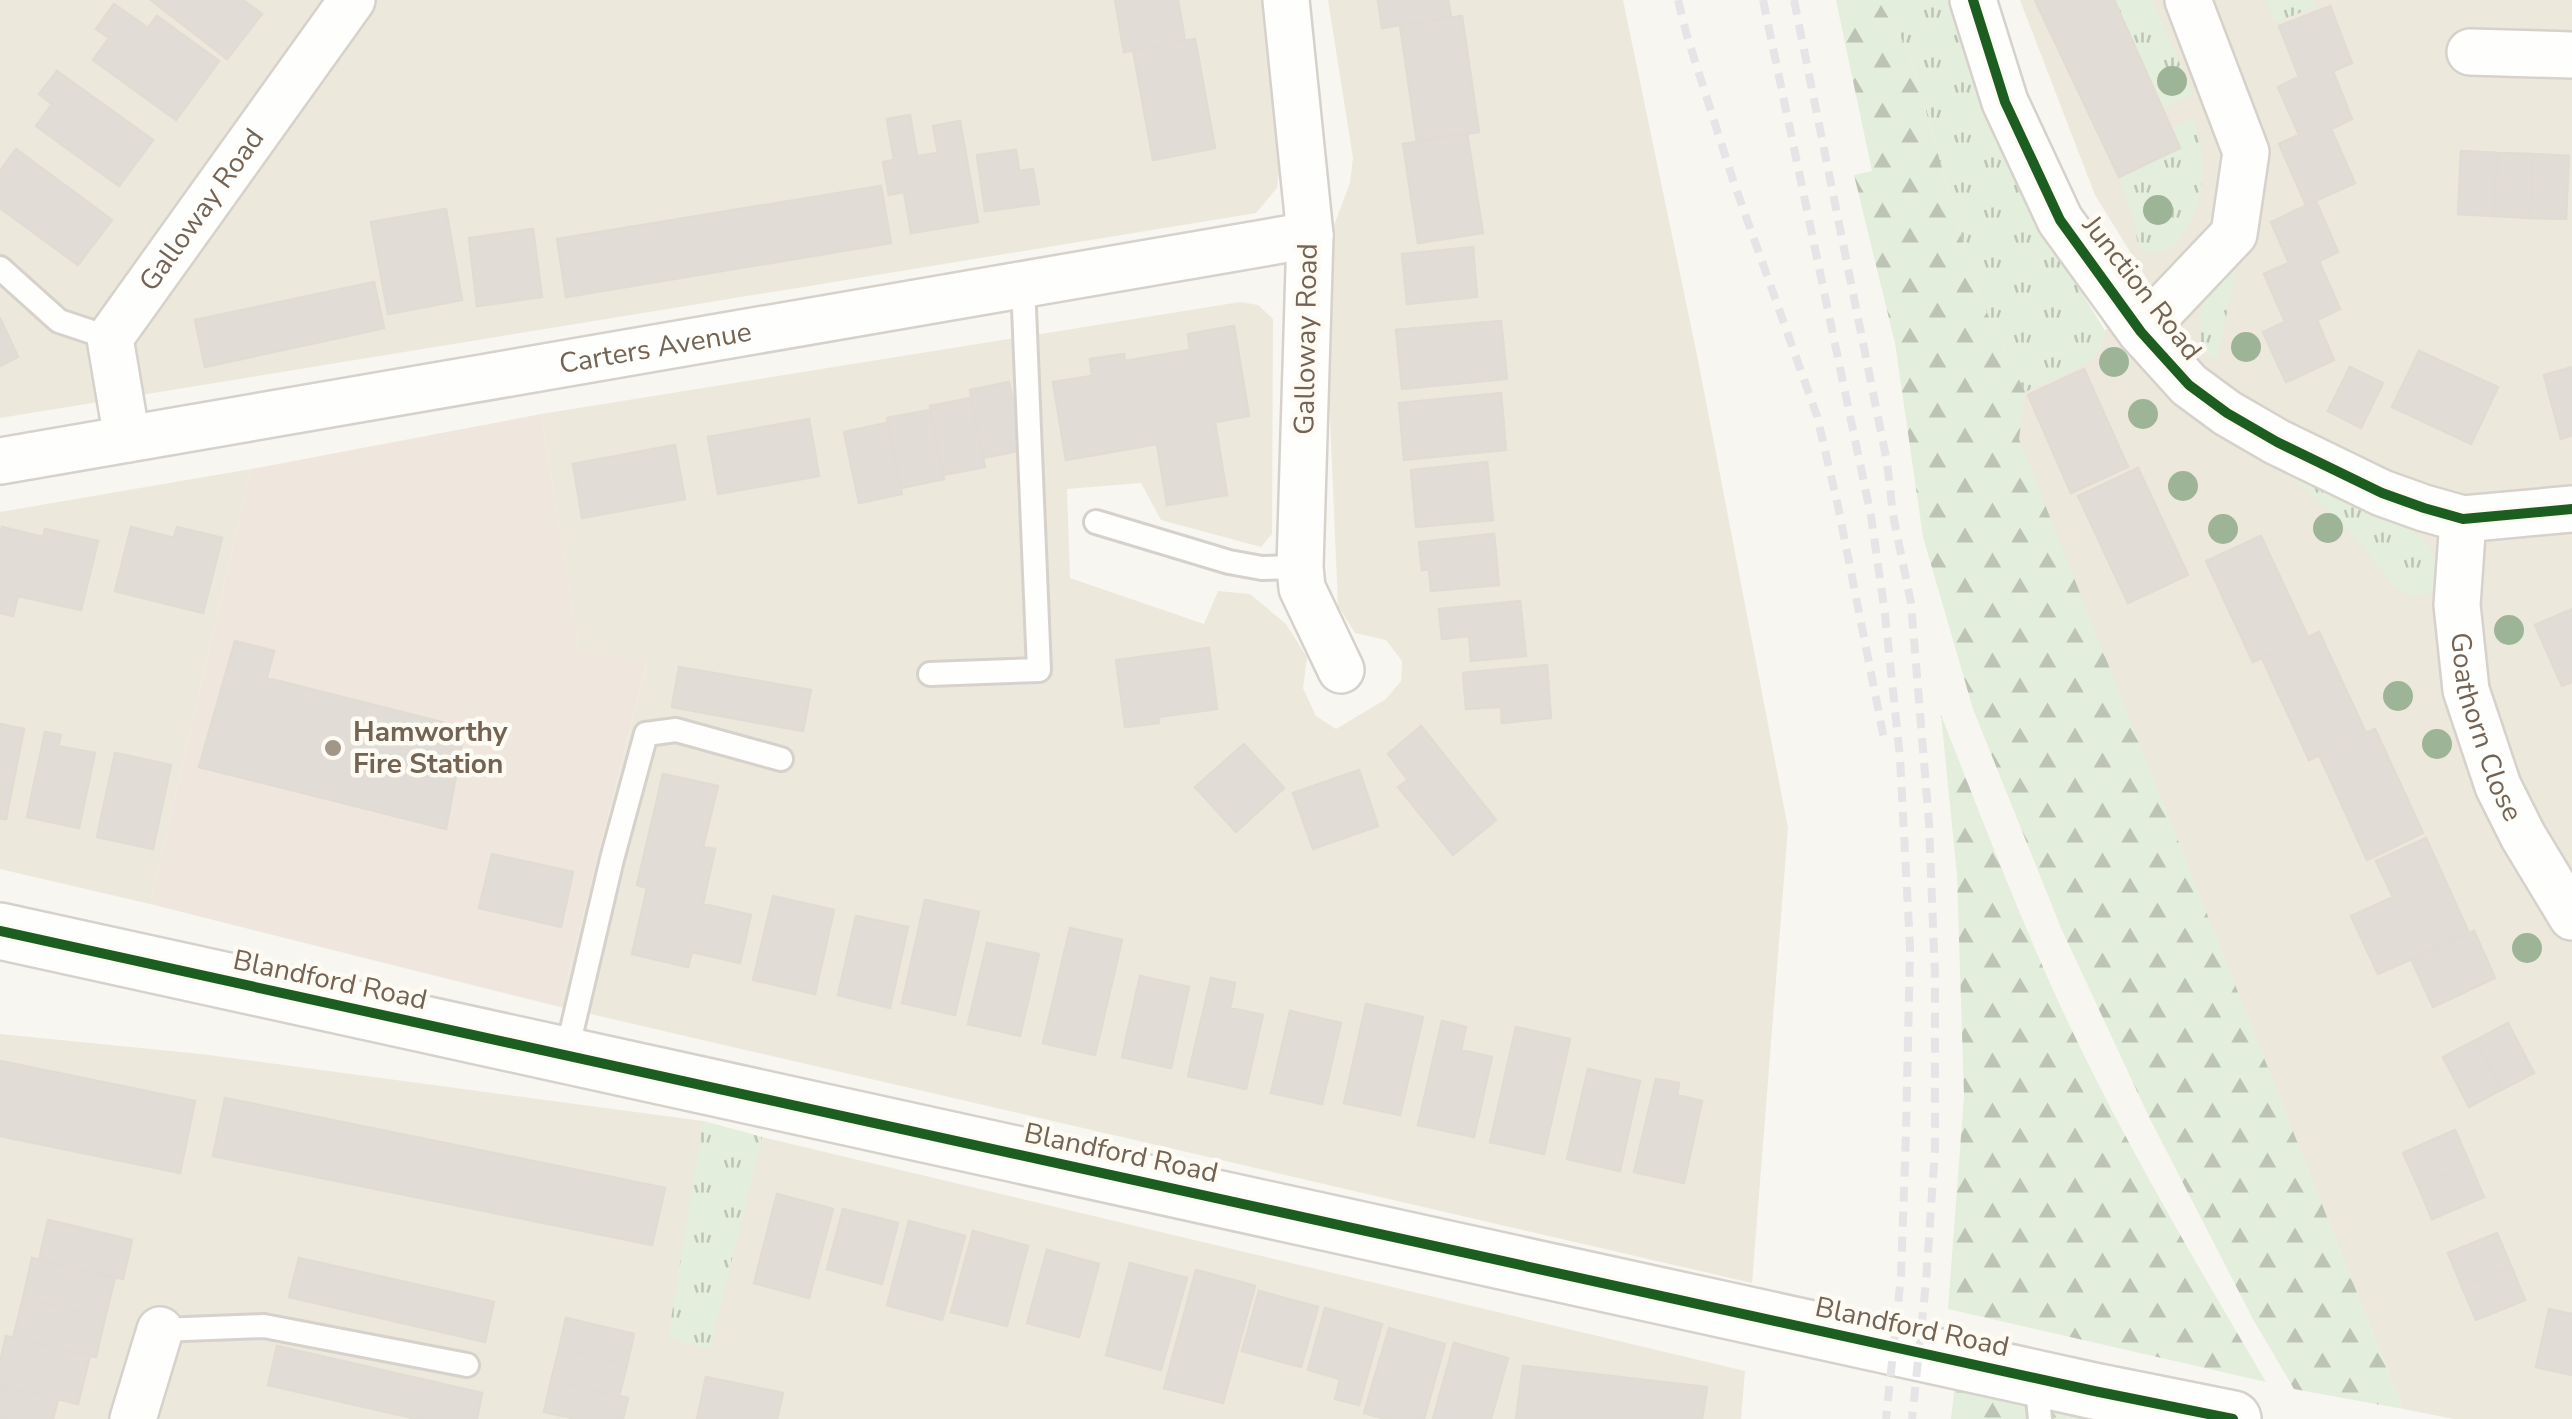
<svg xmlns="http://www.w3.org/2000/svg" width="2572" height="1419" font-family="'Nunito Sans',sans-serif">
<style>
.residential{fill:#ede8dc}
.commercial{fill:#efe7de}
.grass{fill:url(#grass-tufts)}
.forest{fill:url(#forest-firs)}
.building{fill:#e2dcd6;stroke:#e0dbd3;stroke-width:2.5}
.lines{fill:none;stroke-linecap:round;stroke-linejoin:round}
.service-casing{stroke:#d6d2cb;stroke-width:28}
.minor-casing{stroke:#d6d2cb;stroke-width:50}
.secondary-casing{stroke:#d6d2cb;stroke-width:60}
.service{stroke:#fefefd;stroke-width:22}
.minor{stroke:#fefefd;stroke-width:45}
.secondary{stroke:#fefefd;stroke-width:55}
.rail{stroke:#e6e4e6;stroke-width:8;stroke-dasharray:15 10;stroke-linecap:butt}
.cycleway-casing{stroke:#fefbf4;stroke-width:16}
.cycleway{stroke:#1b5e20;stroke-width:10}
.tree{fill:#9eb497}
.poi-dot{fill:#a29689;stroke:#fefbf4;stroke-width:4}
.labels{text-anchor:middle;dominant-baseline:central;stroke-width:9;stroke-linejoin:round;paint-order:stroke}
.street-label{font-size:28px;fill:#746352;stroke:#fefbf4}
.poi-label{font-size:28px;font-weight:bold;fill:#746352;stroke:#fefbf4;text-anchor:start}
</style>
<defs>
<pattern id="grass-tufts" width="24" height="20" patternUnits="userSpaceOnUse" patternTransform="scale(2.5)"><rect width="24" height="20" fill="#e4eedd"/><path d="M3 7l-1-3M5 7V3M7 7l1-3M15 17l-1-3M17 17v-4M19 17l1-3" fill="none" stroke="#bdc4b6"/></pattern>
<pattern id="forest-firs" width="22" height="20" patternUnits="userSpaceOnUse" patternTransform="scale(2.5)"><rect width="22" height="20" fill="#e4eedd"/><path d="M5 1l3.5 6h-7zM16 11l3.5 6h-7z" fill="#bdc4b6"/></pattern>
</defs>
<rect width="100%" height="100%" fill="#f8f6f0"/>
<path class="residential" d="M0 0H1262L1282 143 1277 188 1256 213 0 418Z
M1328 0H1623L1698 360 1788 828 1752 1283 560 1007 647 663 579 651 541 414 1240 302 1258 305 1273 319 1272 534 1261 547 1161 520 1141 483 1067 489 1070 578 1204 624 1218 591 1250 594 1286 624 1307 657 1303 688 1316 716 1336 729 1386 699 1401 681 1402 661 1386 640 1355 633 1338 606 1323 254 1350 183 1353 158Z
M2020 0H2572V1419H2454L2403 1409 2001 395 2158 297 2095 195Z
M251 469 150 904 0 869V512Z
M0 1034 201 1054 703 1121 762 1137 1745 1371 1741 1419H0Z"/>
<path class="commercial" d="M541 414 579 650 647 662 560 1007 150 904 251 469Z"/>
<path class="grass" d="M1878 0H1949L1989 125 2033 213 2104 329C2107 343 2098 356 2086 364L2025 392 1978 294 1909 52Z
M2119 0H2152L2193 94 2162 108 2115 2Z
M2266 0H2313L2316 6 2275 23Z
M2192 117C2210 164 2206 220 2165 252H2143L2137 240 2132 213 2119 177 2171 129Z
M2241 245 2217 360 2210 356 2199 341 2202 326 2198 319 2208 293Z
M2286 471 2405 523C2425 539 2450 567 2431 593L2416 596 2403 592 2390 583 2368 552 2333 514Z
M703 1121 762 1137 710 1349 668 1338Z"/>
<path class="forest" d="M1836 0H1878L1909 52 1978 294 2025 392 2019 439 2403 1409 2294 1389 2254 1321 2150 1119 2061 928 1973 709 1923 537 1895 343 1854 175 1872 171Z
M1941 715C1979 811 2016 909 2059 1003 2119 1133 2193 1258 2266 1382L1948 1309 1964 1096 1957 875Z
M1955 1383 2128 1419H1951Z"/>
<path class="building" d="M151 0H243L262 14 227 59Z
M1115 0H1178L1185 41 1124 52Z
M1378 0H1448L1451 17 1382 28Z
M2035 0H2114L2180 148 2119 177Z
M114 4 148 28 157 16 219 61 176 120 93 60 109 38 96 29Z
M2330 6 2352 63 2333 71 2352 119 2331 129 2355 183 2306 205 2279 144 2299 135 2278 87 2299 77 2279 26Z
M1462 16 1479 132 1417 142 1400 25Z
M1195 39 1215 148 1153 160 1133 50Z
M57 71 153 140 119 186 36 126 52 104 39 94Z
M910 115 917 156 938 153 933 126 960 121 978 222 911 233 904 192 889 195 883 162 894 160 887 119Z
M1467 133 1483 233 1418 243 1403 144Z
M16 149 112 220 78 265 0 208V171Z
M1016 150 1019 171 1033 169 1039 204 985 211 977 155Z
M2461 151 2497 153 2494 216 2458 214Z
M2497 153 2533 154 2530 218 2494 216Z
M2533 154 2569 156 2566 219 2530 218Z
M881 186 891 243 566 297 557 239Z
M2316 201 2338 252 2319 261 2340 309 2317 320 2334 360 2286 382 2263 332 2285 322 2264 274 2289 263 2271 222Z
M446 209 462 300 388 314 371 222Z
M533 229 542 297 477 306 469 238Z
M1473 247 1477 297 1407 304 1402 254Z
M374 282 384 328 205 367 195 320Z
M0 318 18 357 0 366Z
M1501 321 1507 379 1402 389 1396 330Z
M1234 326 1249 416 1215 422 1227 495 1167 505 1157 444 1066 460 1053 382 1092 376 1090 359 1124 354 1125 361 1190 350 1188 334Z
M2419 351 2498 387 2471 444 2392 407Z
M2350 367 2383 383 2361 428 2328 411Z
M2572 367V435L2561 439 2544 375Z
M2084 369 2128 467 2071 493 2028 395Z
M1009 382 1023 450 983 458 970 390Z
M1501 393 1506 450 1404 460 1399 403Z
M971 398 985 467 943 475 930 406Z
M930 410 944 479 901 488 887 418Z
M809 419 819 476 718 494 708 437Z
M887 423 902 494 859 503 844 432Z
M675 445 685 499 582 518 573 464Z
M1487 462 1493 520 1416 527 1411 470Z
M2138 468 2188 575 2128 603 2078 496Z
M2 527 43 537 45 529 98 541 81 610 18 596 13 616 0 613V537Z
M131 527 174 538 177 527 222 538 203 613 115 591Z
M1494 534 1499 585 1431 591 1429 569 1422 570 1419 542Z
M2261 536 2308 637 2253 662 2206 561Z
M1520 601 1526 656 1471 661 1469 636 1442 639 1439 609Z
M2572 609V682L2562 686 2535 625Z
M2319 632 2366 733 2309 760 2262 658Z
M235 641 274 651 267 678 465 728 446 829 199 767Z
M1209 648 1217 709 1158 717 1159 723 1125 727 1116 660Z
M1547 665 1551 718 1502 723 1501 707 1466 709 1463 673Z
M679 667 811 690 803 731 672 707Z
M0 724 24 729 6 819 0 818Z
M1421 726 1496 820 1453 855 1398 787 1408 780 1388 754Z
M2375 729 2423 833 2367 860 2319 755Z
M45 732 61 735 58 746 95 753 79 828 27 817Z
M1244 744 1284 788 1236 832 1195 787Z
M115 753 171 765 153 849 97 837Z
M1359 770 1378 826 1313 849 1293 793Z
M663 774 718 786 703 847 715 849 703 904 751 915 740 963 692 952 688 967 632 954 647 888 637 885Z
M2426 838 2469 933 2378 974 2351 916 2393 897 2376 861Z
M492 854 573 872 561 927 479 908Z
M773 896 834 910 815 994 753 980Z
M925 900 979 912 955 1015 902 1003Z
M856 916 908 927 890 1008 838 995Z
M1070 928 1122 940 1095 1055 1043 1043Z
M2474 931 2495 978 2433 1007 2411 959Z
M987 943 1039 954 1020 1036 968 1024Z
M1140 976 1189 987 1171 1068 1122 1057Z
M1211 978 1235 983 1230 1008 1263 1015 1246 1089 1188 1076Z
M1366 1004 1423 1017 1400 1115 1344 1103Z
M1290 1011 1341 1023 1322 1104 1271 1093Z
M1442 1021 1466 1027 1461 1050 1492 1057 1474 1137 1418 1125Z
M2508 1023 2534 1073 2501 1090 2476 1040Z
M1516 1027 1570 1039 1544 1154 1490 1142Z
M2476 1040 2501 1090 2469 1107 2443 1057Z
M0 1061 195 1101 180 1173 0 1136Z
M1588 1069 1640 1081 1620 1171 1567 1159Z
M1656 1079 1679 1083 1677 1095 1702 1101 1684 1183 1634 1172Z
M225 1098 665 1188 652 1245 213 1156Z
M2455 1130 2470 1164 2418 1186 2403 1153Z
M2470 1164 2484 1197 2432 1219 2418 1186Z
M777 1194 833 1209 809 1298 754 1283Z
M843 1209 898 1223 882 1284 827 1269Z
M48 1220 132 1240 123 1279 39 1260Z
M909 1221 965 1236 942 1320 887 1305Z
M973 1231 1028 1246 1007 1326 951 1312Z
M2497 1233 2511 1266 2462 1287 2448 1253Z
M1047 1250 1099 1264 1079 1337 1027 1323Z
M32 1258 115 1278 105 1318 23 1298Z
M299 1258 494 1302 485 1342 289 1297Z
M1130 1263 1187 1278 1161 1370 1106 1355Z
M2511 1266 2525 1300 2476 1320 2462 1287Z
M1196 1270 1255 1286 1223 1403 1164 1388Z
M1259 1291 1318 1307 1301 1367 1242 1351Z
M23 1298 105 1318 96 1357 13 1338Z
M1325 1308 1382 1324 1359 1405 1335 1399 1340 1379 1308 1370Z
M2549 1309 2572 1314V1375L2536 1367Z
M566 1318 634 1334 627 1365 559 1349Z
M1389 1328 1445 1344 1424 1419H1385L1364 1413Z
M6 1336 90 1356 78 1404 0 1385V1362Z
M1454 1343 1508 1358 1491 1419H1433Z
M277 1346 482 1393 477 1419H417L268 1385Z
M559 1349 627 1365 619 1396 551 1381Z
M1523 1366 1707 1387 1702 1419H1516Z
M706 1377 783 1393 777 1419H697Z
M551 1381 628 1398 623 1419H576L544 1412Z
M0 1385 58 1399 53 1419H0Z"/>
<g class="lines">
<g class="service-casing">
<path id="service" d="M0 268 59 321 110 338
M1096 522 1229 562 1262 568 1300 567
M930 674 1039 670 1023 284
M566 1055 612 859 646 734 676 730 781 759
M160 1330 264 1326 467 1365
M2036 1378 2040 1419"/>
</g>
<g class="minor-casing">
<g id="minor">
<path d="M1286 0 1310 235 1300 567 1302 588 1341 670"/>
<path d="M1973 0 2005 102 2060 220 2141 332 2189 385 2227 413 2277 442 2382 493 2424 508 2463 519 2572 509"/>
<path d="M2470 52 2572 55"/>
<path d="M2141 332 2234 234 2246 152 2188 0"/>
<path id="s1" d="M127 439 110 338 352 0"/>
<path id="s2" d="M0 461 1310 235"/>
<path id="s3" d="M2463 519 2457 605 2466 690 2498 786 2523 836 2572 917"/>
<path d="M133 1419 160 1330"/>
</g>
</g>
<g class="secondary-casing">
<path id="secondary" d="M0 931 2094 1391 2233 1419"/>
</g>
<use href="#service" class="service"/>
<use href="#minor" class="minor"/>
<use href="#secondary" class="secondary"/>
<path class="rail" d="M1678 0 1687 36 1733 180 1817 416 1838 506 1885 744
M1763 0 1871 516 1885 614 1900 758 1910 947 1906 1133 1901 1276 1886 1419
M1794 0 1887 462 1893 515 1911 603 1929 823 1935 977V1149L1926 1282 1912 1419"/>
<g class="cycleway-casing">
<path id="cycleway" d="M1973 0 2005 102 2060 220 2141 332 2189 385 2227 413 2277 442 2382 493 2424 508 2463 519 2572 509
M0 931 2094 1391 2233 1419"/>
</g>
<use href="#cycleway" class="cycleway"/>
</g>
<g class="tree">
<circle cx="2172" cy="81" r="15"/>
<circle cx="2158" cy="210" r="15"/>
<circle cx="2246" cy="347" r="15"/>
<circle cx="2114" cy="362" r="15"/>
<circle cx="2143" cy="414" r="15"/>
<circle cx="2183" cy="486" r="15"/>
<circle cx="2328" cy="528" r="15"/>
<circle cx="2223" cy="529" r="15"/>
<circle cx="2509" cy="630" r="15"/>
<circle cx="2398" cy="696" r="15"/>
<circle cx="2437" cy="744" r="15"/>
<circle cx="2527" cy="948" r="15"/>
</g>
<circle class="poi-dot" cx="333" cy="748" r="10"/>
<g class="labels">
<g class="street-label">
<text stroke="none"><textPath href="#s1" startOffset="260">Galloway Road</textPath></text>
<text transform="translate(2142 288) rotate(52)">Junction Road</text>
<text transform="translate(1306 339) rotate(-89)">Galloway Road</text>
<text stroke="none"><textPath href="#s2" startOffset="665">Carters Avenue</textPath></text>
<text stroke="none"><textPath href="#s3" startOffset="212">Goathorn Close</textPath></text>
<text transform="translate(330 980) rotate(12)">Blandford Road</text>
<text transform="translate(1121 1153) rotate(12)">Blandford Road</text>
<text transform="translate(1912 1327) rotate(12)">Blandford Road</text>
</g>
<g class="poi-label">
<text x="353" y="732">Hamworthy<tspan x="353" dy="32">Fire Station</tspan></text>
</g>
</g>
</svg>
